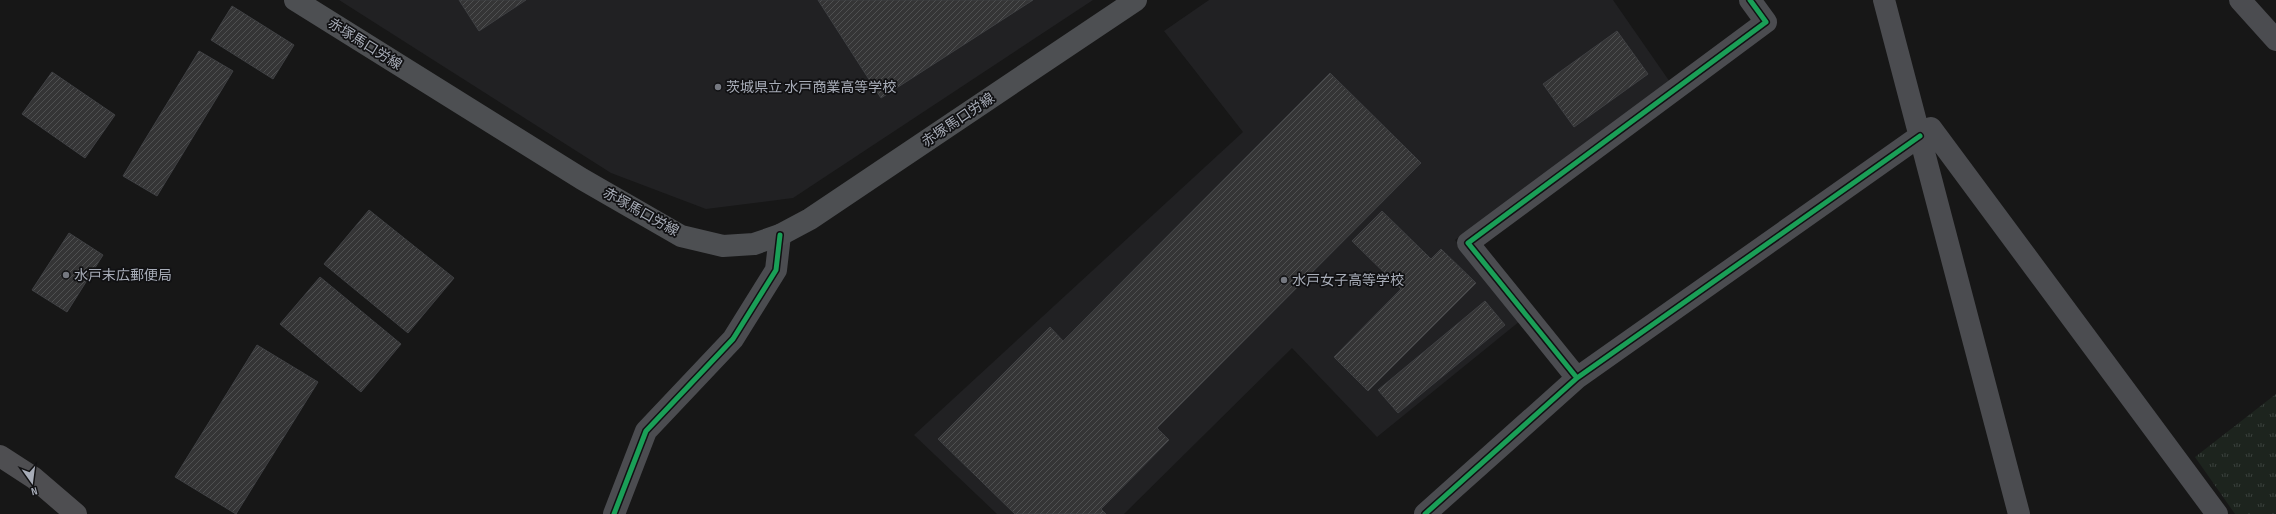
<svg xmlns="http://www.w3.org/2000/svg" width="2276" height="514" font-family="'Sofia Sans Condensed','Noto Sans JP',sans-serif">
<style>
.built{fill:#212123}
.grass{fill:url(#grass-tufts)}
.building{fill:url(#building-hatch);stroke:#3f4043}
.lines{fill:none;stroke-linecap:round;stroke-linejoin:round}
.minor{stroke:#4b4c50;stroke-width:22}
.major{stroke:#4d4f52;stroke-width:22}
.highway{stroke:#4e4e51;stroke-width:22}
.cycleway-casing{stroke:#111113;stroke-width:8}
.cycleway{stroke:#1a9f57;stroke-width:5}
.poi-dot{fill:#757880;stroke:#111113;stroke-width:1.5}
.labels{text-anchor:middle;dominant-baseline:central;stroke-width:3.5;stroke-linejoin:round;paint-order:stroke}
.street-label{font-size:14px;fill:#a8adb8;stroke:#111113}
.poi-label{font-size:14px;fill:#a8adb8;stroke:#111113;text-anchor:start}
</style>
<defs>
<pattern id="grass-tufts" width="24" height="20" patternUnits="userSpaceOnUse"><rect width="24" height="20" fill="#1d241e"/><path d="M3 7l-1-3M5 7V3M7 7l1-3M15 17l-1-3M17 17v-4M19 17l1-3" fill="none" stroke="#3b413d"/></pattern>
<pattern id="building-hatch" width="6" height="6" patternUnits="userSpaceOnUse"><rect width="6" height="6" fill="#353536"/><path d="M-1 1l2-2M0 6l6-6M5 7l2-2" fill="none" stroke="#4f5051"/></pattern>
</defs>
<rect width="100%" height="100%" fill="#171717"/>
<path class="built" d="M339 0H1093L793 198 706 209 611 173Z
M1209 0H1613L1670 82 1455 240 1520 321 1377 437 1292 348 1124 514H997L914 435 1243 132 1164 31Z"/>
<path class="grass" d="M2276 394V514H2235L2195 457Z"/>
<path class="building" d="M459 0H526L479 31Z
M818 0H1033L881 98Z
M232 6 294 45 273 79 211 40Z
M1617 31 1648 74 1574 127 1543 84Z
M199 51 233 71 157 196 123 176Z
M52 72 115 115 85 158 22 114Z
M1330 73 1421 163 1157 428 1169 440 1101 509 1106 514H1015L938 439 1050 327 1063 341Z
M369 210 454 278 408 333 324 264Z
M1382 211 1431 259 1441 249 1476 283 1368 391 1334 357 1401 289 1352 241Z
M69 233 103 255 67 312 32 290Z
M320 277 401 344 361 392 280 324Z
M1485 301 1505 325 1398 413 1378 390Z
M257 345 318 382 236 514 175 477Z"/>
<g class="lines">
<path class="minor" d="M1884 0 2019 514
M2240 0 2276 40
M1577 378 1468 243 1766 22 1750 0
M614 514 646 431 733 339 776 270 780 235
M1425 514 1577 378 1931 128 2217 514"/>
<path class="major" d="M295 0 582 179 681 236 723 246 754 244 780 235 810 219 1136 0"/>
<path class="highway" d="M0 456 34 478 76 514"/>
<g class="cycleway-casing">
<path id="cycleway" d="M1577 378 1468 243 1766 22 1750 0
M614 514 646 431 733 339 776 270 780 235
M1425 514 1577 378 1920 136"/>
</g>
<use href="#cycleway" class="cycleway"/>
</g>
<g class="poi-dot">
<circle cx="718" cy="87" r="4"/>
<circle cx="66" cy="275" r="4"/>
<circle cx="1284" cy="280" r="4"/>
</g>
<g class="labels">
<g class="street-label">
<text transform="translate(365 44) rotate(32)">赤塚馬口労線</text>
<text transform="translate(958 120) rotate(-34)">赤塚馬口労線</text>
<text transform="translate(641 212) rotate(29)">赤塚馬口労線</text>
</g>
<g class="poi-label">
<text x="726" y="87">茨城県立 水戸商業高等学校</text>
<text x="74" y="275">水戸末広郵便局</text>
<text x="1292" y="280">水戸女子高等学校</text>
</g>
</g>
<g transform="translate(32 482) rotate(166)" stroke="#111113" stroke-width="3" paint-order="stroke">
<path d="M0-3L7 15L0 10L-7 15Z" fill="#a8adb8"/>
<text y="-6" font-size="11" font-weight="bold" text-anchor="middle" fill="#a8adb8">N</text>
</g>
</svg>
